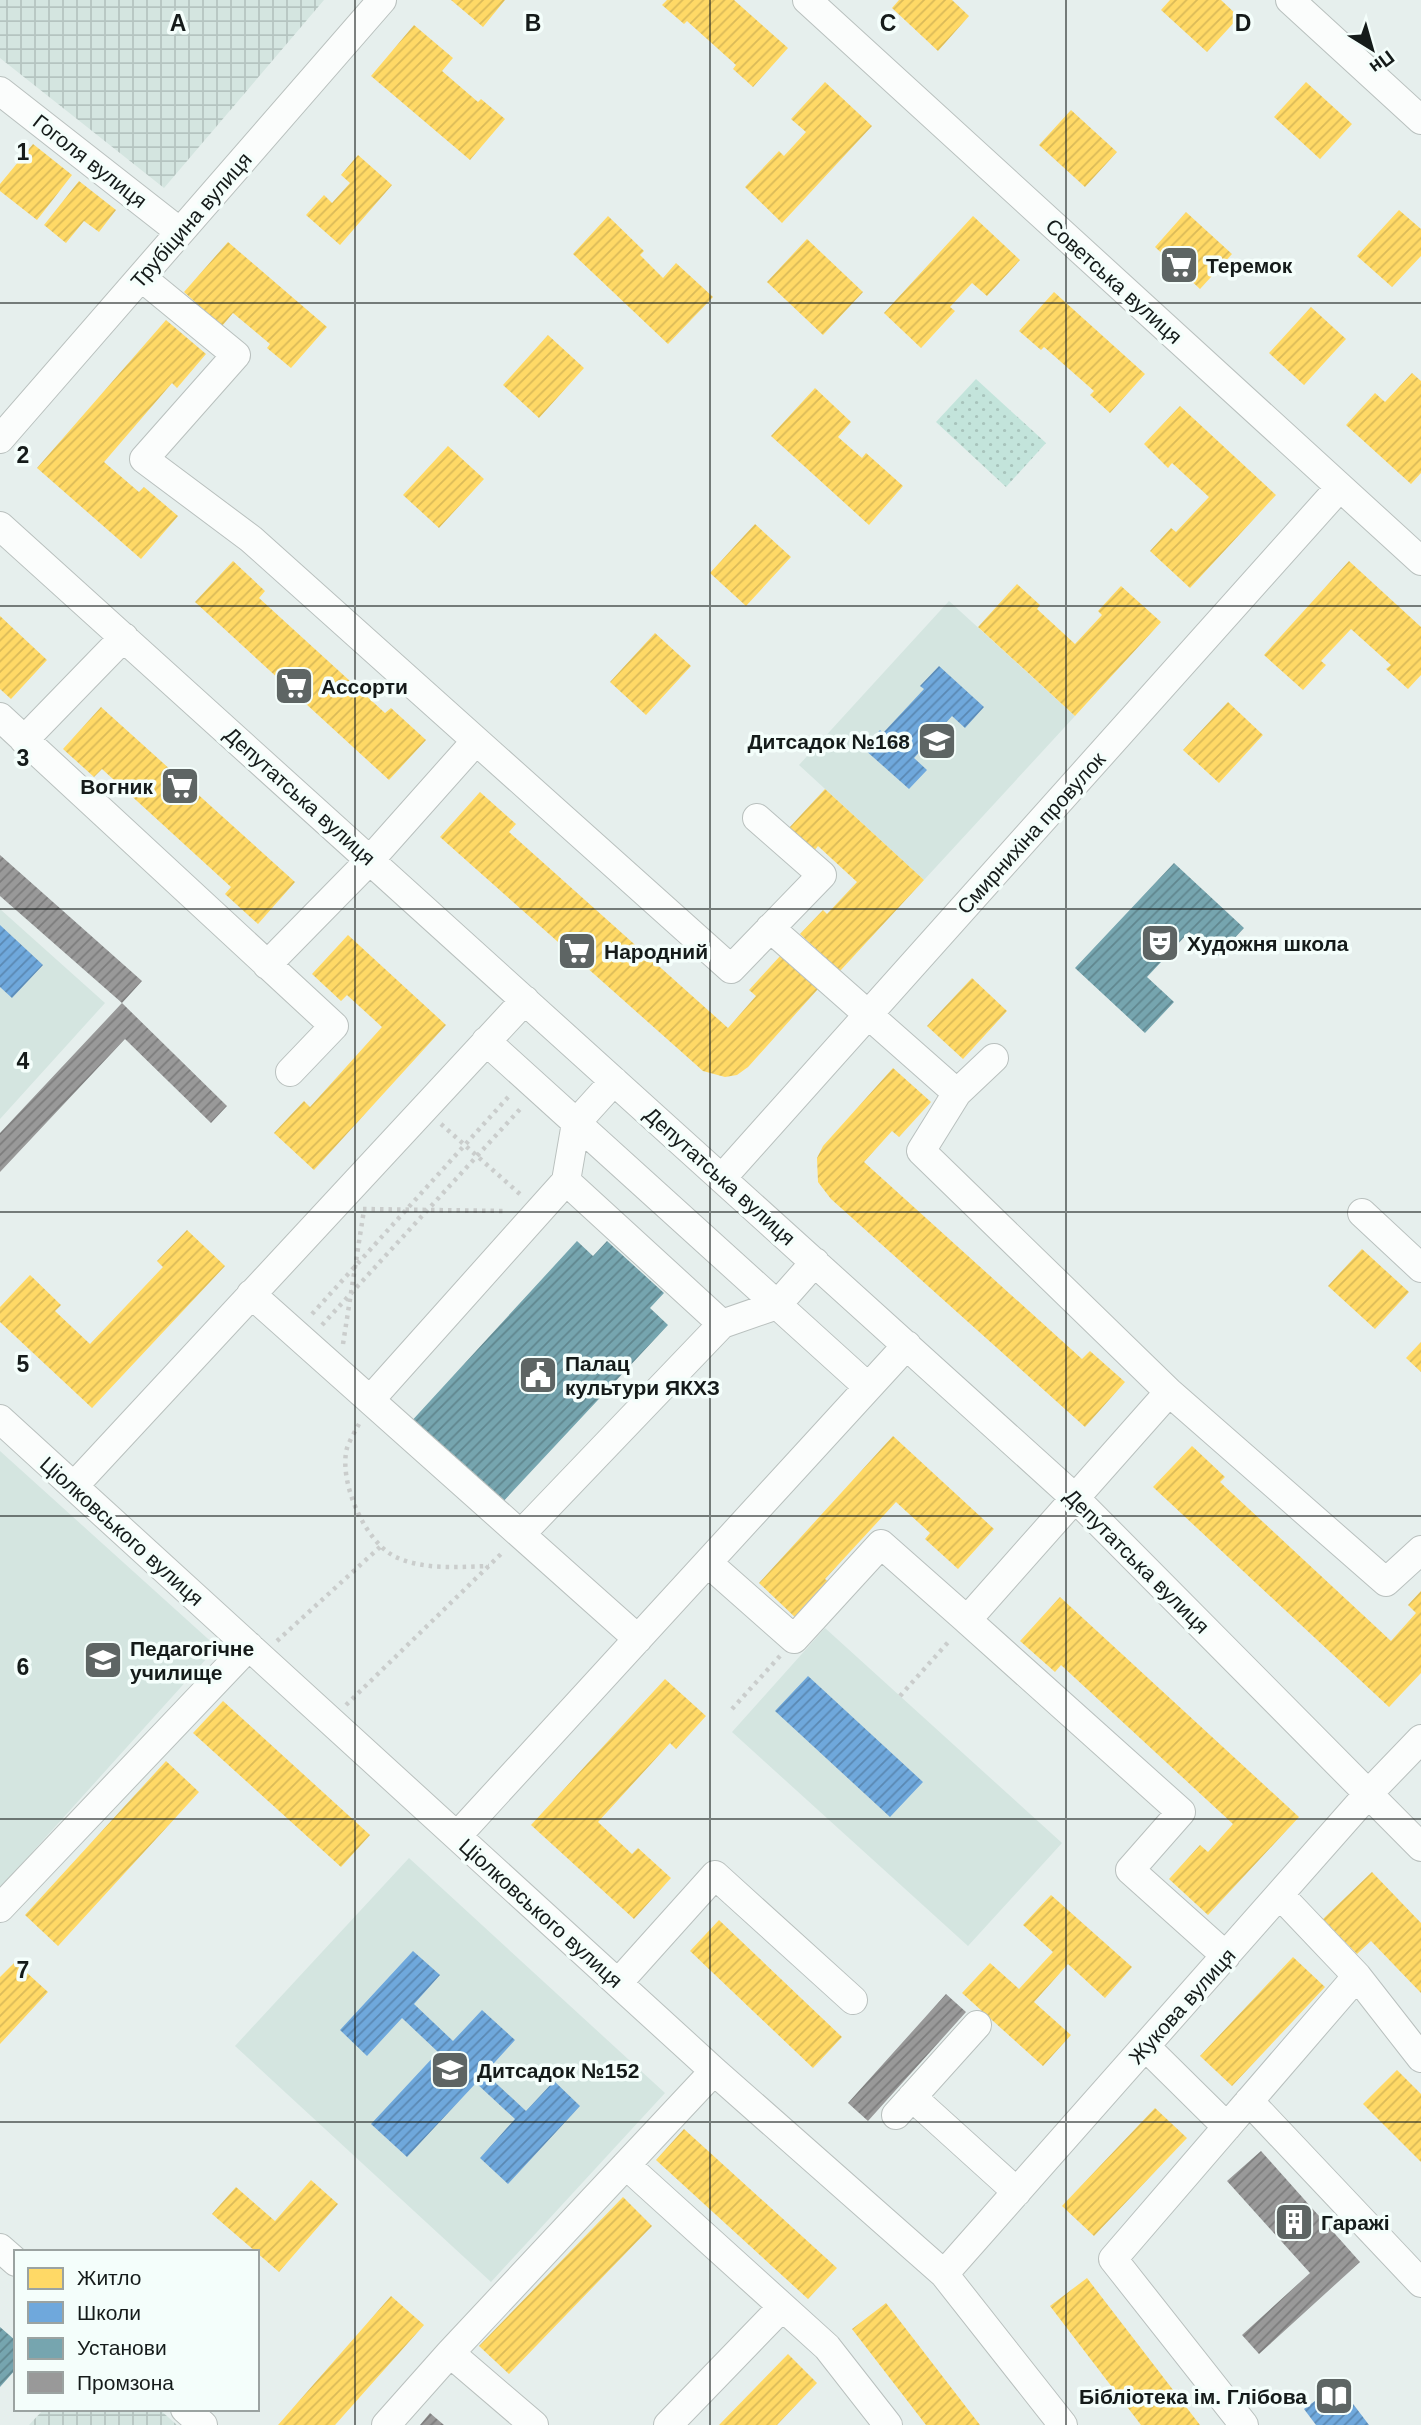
<svg xmlns="http://www.w3.org/2000/svg" width="1421" height="2425" font-family="Helvetica,sans-serif">
<style>
.built{fill:#d4e5e0}
.industrial{fill:url(#industrial-grid)}
.park{fill:url(#park-dots)}
.homes{fill:url(#homes-hatch)}
.schools{fill:url(#schools-hatch)}
.public{fill:url(#public-hatch)}
.industry{fill:url(#industry-hatch)}
.lines{fill:none;stroke-linecap:round;stroke-linejoin:round}
.minor-casing{stroke:#b9c0be;stroke-width:30}
.path{stroke:#cacdcc;stroke-width:4.5;stroke-dasharray:3.5 5;stroke-linecap:butt}
.minor{stroke:#fbfdfc;stroke-width:28}
.grid{fill:none;stroke:#151b1a;stroke-width:2;stroke-opacity:0.55}
.labels{text-anchor:middle;dominant-baseline:central;stroke-width:7;stroke-linejoin:round;paint-order:stroke}
.street-label{font-size:21px;fill:#151b1a;stroke:#f4fefb}
.poi-label{font-size:21px;font-weight:bold;fill:#151b1a;stroke:#f4fefb;text-anchor:start}
.grid-label{font-size:23px;text-anchor:middle;font-weight:bold;fill:#151b1a;stroke:#f4fefb;stroke-width:7;stroke-linejoin:round;paint-order:stroke}
</style>
<defs>
<pattern id="industrial-grid" width="8" height="8" patternUnits="userSpaceOnUse" patternTransform="scale(1.75)"><rect width="8" height="8" fill="#d4e5e0"/><path d="M0 4h8M4 0v8" fill="none" stroke="#b5c4c0"/></pattern>
<pattern id="park-dots" width="8" height="8" patternUnits="userSpaceOnUse" patternTransform="scale(1.75)"><rect width="8" height="8" fill="#c3e4db"/><path d="M2 2h.1M6 6h.1" fill="none" stroke="#a7c3bb" stroke-width="1.8" stroke-linecap="round"/></pattern>
<pattern id="homes-hatch" width="6" height="6" patternUnits="userSpaceOnUse" patternTransform="scale(1.75)"><rect width="6" height="6" fill="#ffd966"/><path d="M-1 1l2-2M0 6l6-6M5 7l2-2" fill="none" stroke="#daba58"/></pattern>
<pattern id="schools-hatch" width="6" height="6" patternUnits="userSpaceOnUse" patternTransform="scale(1.75)"><rect width="6" height="6" fill="#6fa8dc"/><path d="M-1 1l2-2M0 6l6-6M5 7l2-2" fill="none" stroke="#5a88b2"/></pattern>
<pattern id="public-hatch" width="6" height="6" patternUnits="userSpaceOnUse" patternTransform="scale(1.75)"><rect width="6" height="6" fill="#76a5af"/><path d="M-1 1l2-2M0 6l6-6M5 7l2-2" fill="none" stroke="#60868e"/></pattern>
<pattern id="industry-hatch" width="6" height="6" patternUnits="userSpaceOnUse" patternTransform="scale(1.75)"><rect width="6" height="6" fill="#999"/><path d="M-1 1l2-2M0 6l6-6M5 7l2-2" fill="none" stroke="#7c7c7c"/></pattern>
</defs>
<rect width="100%" height="100%" fill="#e6efed"/>
<path class="built" d="M949 601 1075 716 924 880 799 765Z
M0 909 105 1003 0 1119Z
M0 1451 217 1647 0 1888Z
M825 1628 1062 1843 968 1946 732 1732Z
M409 1858 665 2093 491 2282 235 2046Z"/>
<path class="industrial" d="M0 0H324L164 188 0 58Z
M44 2409H159L177 2425H29Z"/>
<path class="park" d="M976 379 1046 443 1006 487 936 422Z"/>
<path class="homes" d="M451 0H505L483 27Z
M667 0H734L788 48 753 87 733 69 736 65 687 21 684 24 662 5Z
M899 0H952L969 16 938 51 892 8Z
M1170 0H1221L1239 17 1207 52 1161 10Z
M414 25 453 58 442 71 478 102 481 99 505 119 470 160 371 76Z
M825 82 872 126 782 223 745 187 779 151 784 156 806 132 791 119Z
M1306 82 1352 124 1320 159 1274 117Z
M1071 110 1117 152 1085 187 1039 145Z
M33 144 72 175 37 220 0 191V184Z
M358 155 392 185 340 245 306 215 324 195 332 203 350 183 341 175Z
M79 181 116 210 99 232 84 221 66 243 44 225Z
M1399 210 1421 229V256L1392 287 1357 256Z
M1186 212 1232 254 1200 289 1155 247Z
M608 216 644 251 640 255 663 278 676 263 713 297 668 344 573 254Z
M973 216 1020 260 987 296 972 283 950 307 955 311 921 348 884 313Z
M807 239 863 292 823 335 767 282Z
M228 242 327 327 291 368 267 348 270 344 233 313 222 326 184 292Z
M1054 292 1145 374 1110 413 1090 395 1094 391 1044 347 1041 350 1019 331Z
M1311 307 1346 339 1304 385 1269 353Z
M166 320 206 354 177 388 172 383 104 462 139 492 144 487 178 516 141 559 37 468Z
M548 335 584 368 539 418 503 385Z
M1412 373 1421 381V473L1411 484 1346 425 1375 393 1385 402Z
M815 388 851 422 838 437 862 458 866 453 903 486 869 525 771 436Z
M1180 406 1276 495 1190 588 1150 551 1171 528 1176 532 1209 497 1172 463 1168 468 1144 444Z
M448 446 484 479 439 528 403 495Z
M755 524 791 557 746 606 710 573Z
M233 561 265 591 259 598 385 713 391 708 426 740 389 780 195 602Z
M1349 561 1421 627V675L1408 689 1386 669 1391 665 1351 629 1321 661 1326 665 1303 690 1264 655Z
M1017 584 1040 605 1037 609 1075 644 1102 615 1098 611 1121 586 1161 622 1075 716 978 627Z
M0 616 47 660 11 699 0 689Z
M655 633 691 666 646 715 610 682Z
M1228 702 1263 735 1219 783 1183 750Z
M101 707 295 882 258 924 225 894 231 887 102 769 94 777 63 749Z
M825 789 924 880 840 971 800 934 823 910 827 914 857 882 818 846 814 851 789 828Z
M480 792 516 824 509 832 728 1028 756 996 749 990 781 955 818 989 748 1067 737 1075 725 1077 703 1071 440 837Z
M348 935 446 1025 314 1170 274 1133 304 1101 310 1107 382 1027 347 995 341 1001 312 974Z
M972 978 1007 1011 963 1059 927 1026Z
M893 1068 931 1102 899 1137 892 1131 864 1162 1082 1359 1090 1351 1125 1382 1085 1427 831 1199 818 1182 817 1158 823 1146Z
M187 1230 225 1266 92 1408 0 1322V1307L30 1275 61 1305 55 1311 90 1344 163 1267 157 1261Z
M1362 1249 1409 1292 1375 1329 1328 1286Z
M1421 1342V1372L1406 1358Z
M893 1436 994 1529 958 1569 925 1539 930 1533 896 1502 825 1579 832 1585 799 1621 759 1583Z
M1192 1446 1225 1477 1220 1482 1391 1641 1416 1613 1408 1605 1421 1591V1673L1389 1707 1153 1487Z
M1060 1597 1299 1817 1208 1915 1169 1879 1200 1845 1208 1852 1233 1824 1061 1665 1055 1672 1020 1641Z
M665 1679 706 1716 676 1749 670 1743 598 1822 632 1854 638 1848 671 1878 634 1919 531 1825Z
M223 1701 370 1835 341 1867 193 1733Z
M166 1761 199 1792 58 1946 25 1915Z
M1372 1872 1421 1923V1993L1371 1941 1357 1954 1323 1919Z
M1051 1895 1132 1967 1105 1998 1068 1964 1034 2002 1071 2035 1043 2066 962 1993 990 1963 1019 1989 1053 1952 1023 1925Z
M719 1920 842 2037 813 2068 690 1951Z
M1293 1957 1325 1987 1232 2086 1200 2056Z
M15 1962 48 1992 0 2044V1977Z
M1397 2070 1421 2094V2162L1363 2104Z
M1155 2108 1187 2138 1094 2236 1062 2206Z
M684 2129 837 2268 808 2299 656 2160Z
M311 2180 338 2204 279 2272 212 2214 236 2187 275 2221Z
M623 2197 652 2226 509 2374 479 2346Z
M1087 2278 1200 2425H1141L1050 2306Z
M391 2296 424 2325 335 2425H278Z
M886 2303 980 2425H926L852 2329Z
M788 2354 817 2383 777 2425H719Z"/>
<path class="schools" d="M939 666 984 707 965 728 952 716 914 758 927 770 909 789 864 749 880 730 883 733 924 689 920 686Z
M0 925 43 965 12 998 0 987Z
M808 1676 923 1782 890 1817 775 1711Z
M413 1951 440 1975 414 2004 453 2041 482 2010 515 2040 485 2073 526 2111 554 2081 580 2106 508 2184 480 2158 515 2119 476 2083 407 2157 371 2124 438 2052 402 2018 367 2056 340 2030Z
M1338 2384 1369 2425H1316L1304 2409Z"/>
<path class="public" d="M1174 863 1244 928 1216 958 1189 932 1147 977 1174 1002 1145 1033 1075 968Z
M577 1241 593 1256 607 1241 664 1293 650 1308 668 1325 499 1506 408 1425Z
M0 2327 16 2341V2369L0 2387Z"/>
<path class="industry" d="M0 855 142 981 122 1003 0 896Z
M122 1003 227 1106 211 1123 125 1039 0 1172V1133Z
M946 1994 966 2012 868 2121 848 2103Z
M1261 2151 1360 2262 1259 2354 1242 2335 1310 2273 1227 2181Z
M430 2413 444 2425H420Z"/>
<g class="lines">
<g class="minor-casing">
<path id="minor" d="M807 0 1421 561
M1290 0 1421 120
M0 91 180 232
M141 277 236 355 144 459 251 539 731 969 822 875 757 818
M0 439 382 0
M0 526 1076 1499 1421 1847
M0 717 334 1026 290 1072
M24 740 124 637
M770 928 957 1093
M267 965 370 860 475 742
M486 1041 868 1387
M994 1058 957 1093 921 1151 1169 1392 1386 1582 1421 1550
M722 1178 1340 487
M566 1181 722 1324
M1362 1213 1421 1268
M251 1294 638 1639
M1169 1392 967 1620 1181 1812 1130 1870 1226 1956
M370 1400 566 1181 576 1123 614 1081
M0 1419 714 2071 944 2274 1063 2425
M74 1486 525 1000
M521 1534 722 1324 777 1305 815 1262
M708 1563 794 1639 881 1544 967 1620
M457 1836 907 1345
M1280 1895 1357 1976 1421 2058
M0 1908 249 1646
M618 1983 715 1875 853 2000
M1146 2047 1227 2127
M912 2097 1017 2192
M1249 2101 1421 2283
M896 2115 977 2025
M626 2165 827 2347 888 2425
M0 2248 16 2262
M944 2274 1369 1793 1421 1739
M450 2353 534 2425
M185 2409 203 2425
M386 2425 450 2353 714 2071
M668 2425 782 2307
M1244 2425 1113 2259 1357 1976"/>
</g>
<path class="path" d="M441 1124 521 1195
M363 1209 505 1211
M312 1314 510 1095
M322 1325 522 1107
M343 1344 364 1210
M359 1424C355 1431 350 1440 347 1448 338 1482 366 1545 398 1558 426 1570 459 1567 489 1566
M277 1641 380 1547
M900 1696 951 1639
M346 1705 503 1552
M732 1709 780 1656"/>
<use href="#minor" class="minor"/>
</g>
<path class="grid" d="M355 0V2425M710 0V2425M1066 0V2425M0 303H1421M0 606H1421M0 909H1421M0 1212H1421M0 1516H1421M0 1819H1421M0 2122H1421"/>
<defs>
<g id="supermarket-square" transform="scale(2.0125)"><rect x="-9" y="-9" width="18" height="18" rx="4" fill="#5e6564" stroke="#f4fefb"/><path d="M-6-5.5h2.5l.6 2H6L4.5 2H-2.5L-4.4-4H-6ZM-1.5 3.2a1.3 1.3 0 1 0 .1 0ZM3 3.2a1.3 1.3 0 1 0 .1 0Z" fill="#fff"/></g>
<g id="school-square" transform="scale(2.0125)"><rect x="-9" y="-9" width="18" height="18" rx="4" fill="#5e6564" stroke="#f4fefb"/><path d="M0-5L7-2L0 1L-7-2ZM-4 1L0 2.5L4 1V4Q0 6-4 4Z" fill="#fff"/></g>
<g id="theatre-square" transform="scale(2.0125)"><rect x="-9" y="-9" width="18" height="18" rx="4" fill="#5e6564" stroke="#f4fefb"/><path d="M-5-5.5Q0-4 5-5.5V0Q5 5 0 6Q-5 5-5 0ZM-3.3-2.5H-1v1.5H-3.3ZM1-2.5H3.3v1.5H1ZM-2.8 1Q0 5.5 2.8 1Z" fill="#fff"/></g>
<g id="civic-square" transform="scale(2.0125)"><rect x="-9" y="-9" width="18" height="18" rx="4" fill="#5e6564" stroke="#f4fefb"/><path d="M-.6-6.5H3V-4.5H.6V-3L4-1V1h2V6H-6V1h2V-1L-.6-3ZM-1.2 2.5V6h2.4V2.5Z" fill="#fff"/></g>
<g id="university-square" transform="scale(2.0125)"><rect x="-9" y="-9" width="18" height="18" rx="4" fill="#5e6564" stroke="#f4fefb"/><path d="M0-5L7-2L0 1L-7-2ZM-4 1L0 2.5L4 1V4Q0 6-4 4Z" fill="#fff"/></g>
<g id="building-square" transform="scale(2.0125)"><rect x="-9" y="-9" width="18" height="18" rx="4" fill="#5e6564" stroke="#f4fefb"/><path d="M-4-6H4V6H1V3H-1V6H-4ZM-2.5-4.3h1.7v1.8h-1.7ZM.8-4.3h1.7v1.8H.8ZM-2.5-1h1.7V.8h-1.7ZM.8-1h1.7V.8H.8Z" fill="#fff"/></g>
<g id="library-square" transform="scale(2.0125)"><rect x="-9" y="-9" width="18" height="18" rx="4" fill="#5e6564" stroke="#f4fefb"/><path d="M-6-4Q-3-5.5-.7-3.5V5Q-3 3-6 4ZM6-4Q3-5.5 .7-3.5V5Q3 3 6 4Z" fill="#fff"/></g>
</defs>
<g fill-rule="evenodd">
<use href="#supermarket-square" x="1179" y="265"/>
<use href="#supermarket-square" x="294" y="686"/>
<use href="#school-square" x="937" y="741"/>
<use href="#supermarket-square" x="180" y="786"/>
<use href="#theatre-square" x="1160" y="943"/>
<use href="#supermarket-square" x="577" y="951"/>
<use href="#civic-square" x="538" y="1375"/>
<use href="#university-square" x="103" y="1660"/>
<use href="#school-square" x="450" y="2070"/>
<use href="#building-square" x="1294" y="2222"/>
<use href="#library-square" x="1334" y="2396"/>
</g>
<g class="labels">
<g class="street-label">
<text transform="translate(90 161) rotate(38)">Гоголя вулиця</text>
<text transform="translate(191 220) rotate(-49)">Трубіцина вулиця</text>
<text transform="translate(1114 281) rotate(42)">Советська вулиця</text>
<text transform="translate(300 796) rotate(42)">Депутатська вулиця</text>
<text transform="translate(1031 833) rotate(-48)">Смирнихіна провулок</text>
<text transform="translate(720 1176) rotate(42)">Депутатська вулиця</text>
<text transform="translate(122 1531) rotate(42)">Ціолковського вулиця</text>
<text transform="translate(1137 1561) rotate(45)">Депутатська вулиця</text>
<text transform="translate(541 1913) rotate(42)">Ціолковського вулиця</text>
<text transform="translate(1182 2006) rotate(-48)">Жукова вулиця</text>
</g>
<g class="poi-label">
<text x="1206" y="265">Теремок</text>
<text x="321" y="686">Ассорти</text>
<text x="910" y="741" text-anchor="end">Дитсадок №168</text>
<text x="153" y="786" text-anchor="end">Вогник</text>
<text x="1187" y="943">Художня школа</text>
<text x="604" y="951">Народний</text>
<text x="565" y="1363">Палац<tspan x="565" dy="24">культури ЯКХЗ</tspan></text>
<text x="130" y="1648">Педагогічне<tspan x="130" dy="24">училище</tspan></text>
<text x="477" y="2070">Дитсадок №152</text>
<text x="1321" y="2222">Гаражі</text>
<text x="1307" y="2396" text-anchor="end">Бібліотека ім. Глібова</text>
</g>
</g>
<g class="grid-label">
<text x="178" y="31">A</text>
<text x="533" y="31">B</text>
<text x="888" y="31">C</text>
<text x="1243" y="31">D</text>
<text x="23" y="160">1</text>
<text x="23" y="463">2</text>
<text x="23" y="766">3</text>
<text x="23" y="1069">4</text>
<text x="23" y="1372">5</text>
<text x="23" y="1675">6</text>
<text x="23" y="1978">7</text>
</g>
<rect x="14" y="2250" width="245" height="161" fill="#f4fefb" stroke="#9ba3a1" stroke-width="2"/>
<rect x="28" y="2268" width="35" height="21" fill="#ffd966" stroke="#9ba3a1" stroke-width="2"/>
<text x="77" y="2285" font-size="21" fill="#151b1a">Житло</text>
<rect x="28" y="2302" width="35" height="21" fill="#6fa8dc" stroke="#9ba3a1" stroke-width="2"/>
<text x="77" y="2320" font-size="21" fill="#151b1a">Школи</text>
<rect x="28" y="2338" width="35" height="21" fill="#76a5af" stroke="#9ba3a1" stroke-width="2"/>
<text x="77" y="2355" font-size="21" fill="#151b1a">Установи</text>
<rect x="28" y="2372" width="35" height="21" fill="#999999" stroke="#9ba3a1" stroke-width="2"/>
<text x="77" y="2390" font-size="21" fill="#151b1a">Промзона</text>
<g transform="translate(1372 49) rotate(143)" stroke="#f4fefb" stroke-width="5" paint-order="stroke">
<path d="M0-5L12 26L0 18L-12 26Z" fill="#151b1a"/>
<text y="-10" font-size="19" font-weight="bold" text-anchor="middle" fill="#151b1a">Пн</text>
</g>
</svg>
